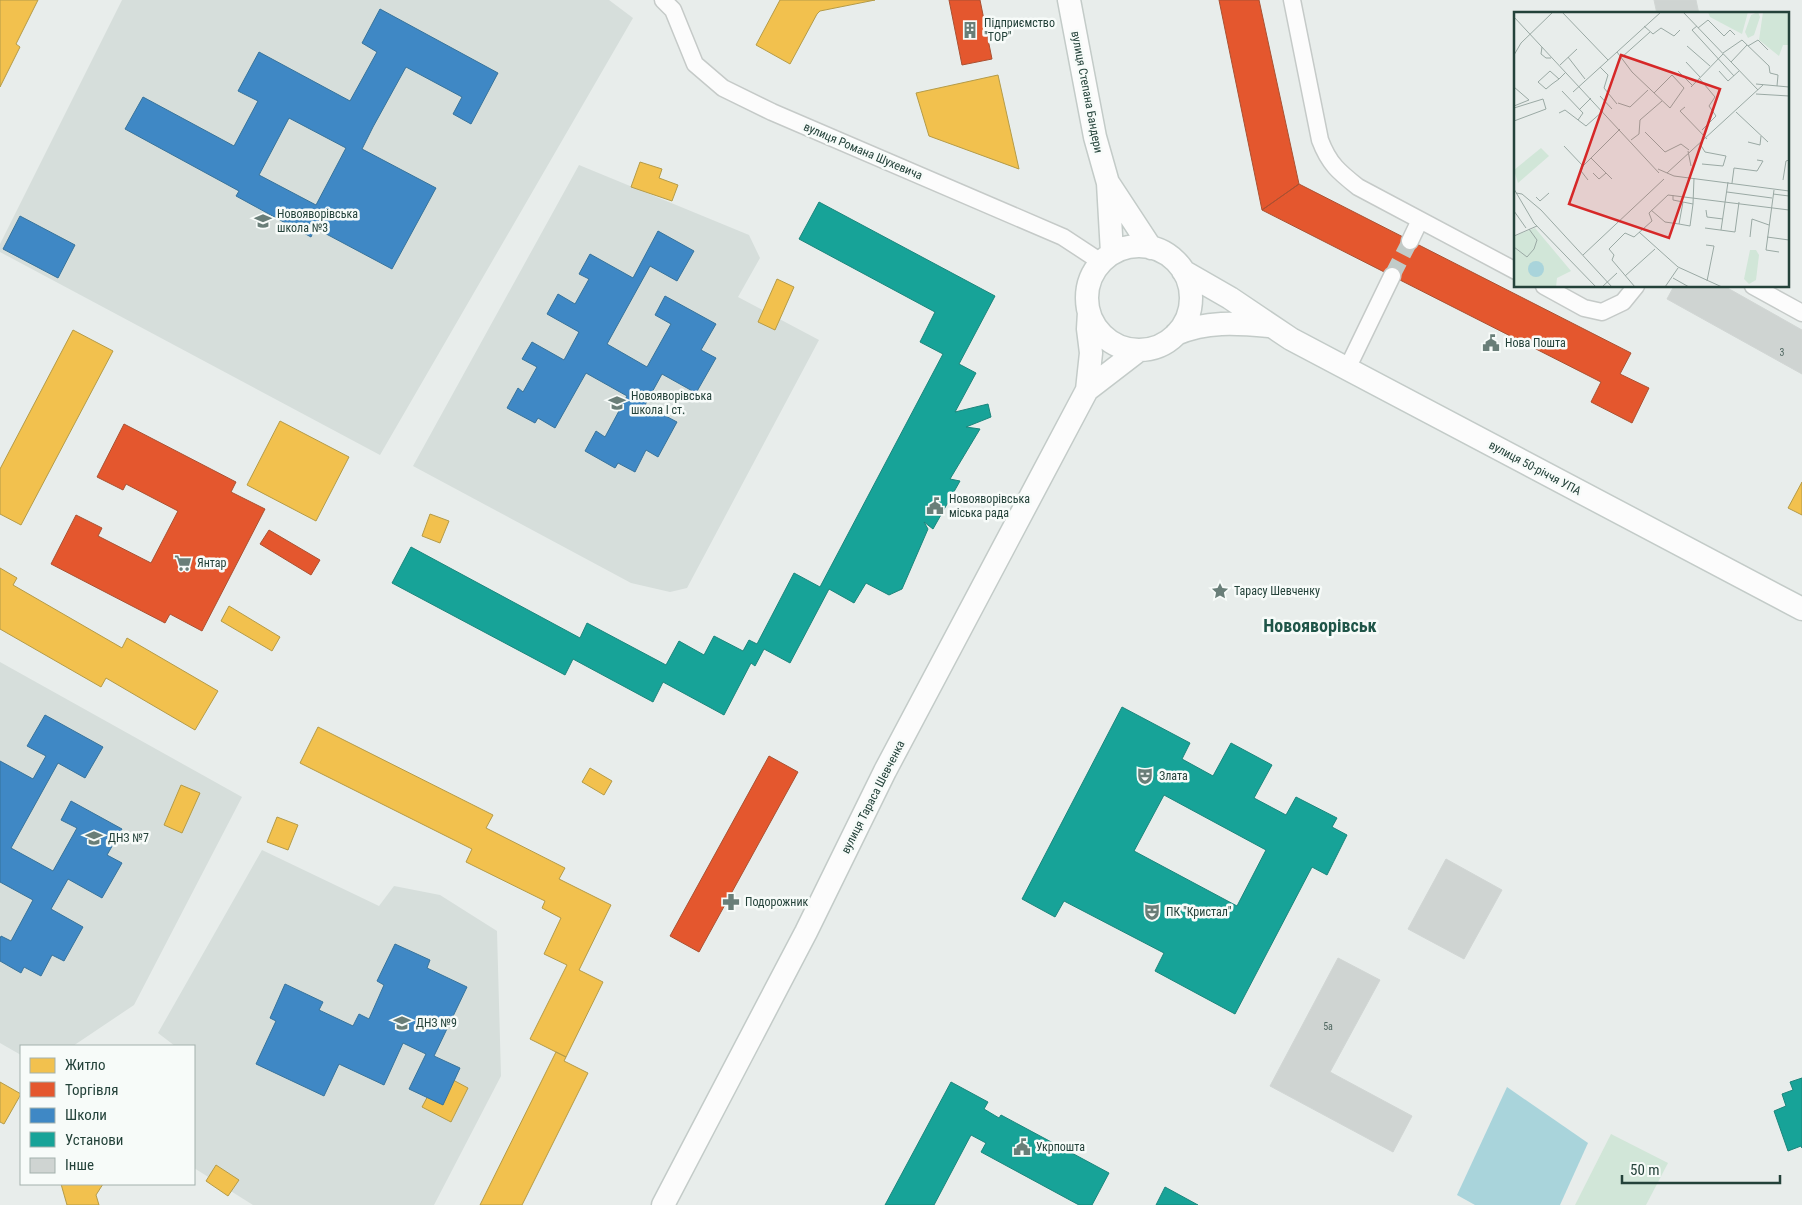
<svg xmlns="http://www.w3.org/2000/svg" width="1802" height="1205" font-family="'Roboto Condensed',sans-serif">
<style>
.built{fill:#d6dedb}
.green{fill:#d1e6d8}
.water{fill:#a9d4db}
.homes{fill:#f2c14e;stroke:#b49b48}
.shops{fill:#e4572e;stroke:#aa5132}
.schools{fill:#3f88c5;stroke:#37739b;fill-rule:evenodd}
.public{fill:#17a398;stroke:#1b867c;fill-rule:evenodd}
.building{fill:#cfd4d2;stroke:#d1d6d4}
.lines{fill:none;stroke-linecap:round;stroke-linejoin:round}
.street-tunnel{stroke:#c1cbc8;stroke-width:16;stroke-dasharray:16 8;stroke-linecap:butt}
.street-casing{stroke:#c5cac8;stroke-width:19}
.secondary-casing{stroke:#c3cbc8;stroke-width:25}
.street{stroke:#fcfcfc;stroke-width:16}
.secondary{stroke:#fcfcfc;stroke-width:22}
.labels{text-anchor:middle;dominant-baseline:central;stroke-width:5;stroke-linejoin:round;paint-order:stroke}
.number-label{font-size:10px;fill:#506761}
.poi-label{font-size:12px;fill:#24423a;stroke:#f7fbf9;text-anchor:start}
.street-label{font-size:12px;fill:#24423a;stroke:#f7fbf9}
.district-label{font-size:18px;font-weight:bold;fill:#1f5548;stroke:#f7fbf9}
.inset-road{fill:none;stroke:#9aa9a4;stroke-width:1}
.view{fill:#d62828;fill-opacity:0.15;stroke:#d62828;stroke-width:2.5}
.inset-edge{fill:none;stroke:#24423a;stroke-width:2.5}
</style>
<rect width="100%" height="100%" fill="#e8edeb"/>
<path class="built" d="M122 0H609L633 18 380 455 0 252V244Z
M579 165 749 235 760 258 738 297 819 340 687 588 670 592 631 583 413 466Z
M0 662 242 797 134 1005 73 1046H21V1055L0 1043Z
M262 850 379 906 394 886 440 895 497 931 501 1076 434 1205H253L194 1168V1046H175L158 1033Z"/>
<path class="green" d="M1611 1134 1668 1163 1646 1205H1575Z"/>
<path class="water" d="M1507 1087 1588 1143 1560 1205H1475L1457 1195Z"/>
<path class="homes" d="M0 0H38L16 44 20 47 0 87Z
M780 0H875L820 11 817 14 790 64 756 45Z
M998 75 1019 169 929 136 916 93Z
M640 162 662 169 659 178 678 185 672 201 631 187Z
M777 279 794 287 775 330 758 322Z
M73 330 113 351 21 525 0 514V469Z
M280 421 349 457 316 521 247 485Z
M1802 482V515L1788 508Z
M430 514 449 521 440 543 422 536Z
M0 568 17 578 13 585 122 648 127 638 218 691 195 730 106 678 101 687 0 629Z
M229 606 280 637 272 651 221 621Z
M318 727 493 815 486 828 565 868 559 879 611 905 579 970 603 982 566 1057 530 1039 567 965 544 954 561 918 542 908 545 901 466 862 472 849 300 763Z
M590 768 612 781 604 795 582 782Z
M181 785 200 793 182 833 164 825Z
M277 817 298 825 288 850 267 842Z
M556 1052 566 1057 564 1061 588 1073 522 1205H480Z
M440 1073 468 1088 451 1122 422 1107Z
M0 1082 21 1094 4 1124 0 1122Z
M216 1165 239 1180 228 1196 206 1181Z
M61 1184H103L96 1195 99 1205H67Z"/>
<path class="shops" d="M949 0H980L992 59 962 65Z
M1219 0H1259L1299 184 1262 210Z
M1299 184 1631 353 1620 374 1649 388 1632 423 1591 402 1601 382 1262 210Z
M124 424 236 482 231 492 265 509 202 631 170 614 165 623 51 564 76 515 102 528 98 536 151 563 178 511 126 484 123 490 97 477Z
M269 530 320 560 311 575 260 544Z
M769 756 798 772 699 952 670 936Z"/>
<path class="schools" d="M380 9 498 73 471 124 453 114 462 97 406 67 373 127 362 149 436 188 392 269 315 228 311 237 236 196 239 191 125 129 143 97 234 146 258 101 238 91 259 52 350 101 377 52 362 43ZM289 118 346 148 316 205 259 175Z
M20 216 75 245 58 278 3 249Z
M658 231 694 251 677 281 650 266 607 344 647 367 671 324 655 315 665 296 716 324 701 350 716 358 696 393 662 374 645 405 677 422 658 457 646 450 635 472 618 463 615 468 585 451 596 431 605 437 627 396 586 373 555 428 538 418 535 423 507 408 518 388 523 392 537 367 522 359 532 342 564 360 579 332 547 314 558 294 575 304 589 279 579 274 590 254 633 278Z
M45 715 103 747 85 778 58 763 11 848 53 871 77 828 61 820 71 801 122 829 107 855 122 863 102 898 68 879 51 909 83 927 64 961 52 955 41 976 24 967 21 973 0 961V939L1 936 11 941 33 900 0 882V761L33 779 46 756 27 746Z
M395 944 430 960 427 968 467 987 434 1056 460 1068 443 1105 409 1089 426 1054 403 1043 384 1085 339 1064 324 1096 256 1064 276 1021 270 1018 285 984 323 1002 319 1010 353 1026 359 1014 369 1019 384 985 377 981Z"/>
<path class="public" d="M819 202 995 296 959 364 976 373 955 412 988 404 991 417 966 427 980 429 950 479 960 481 933 529 924 522 928 529 902 589 889 595 866 583 854 603 829 589 790 663 764 649 755 666 751 663 724 715 663 682 653 702 573 659 565 675 392 583 411 547 580 638 587 623 666 665 679 641 704 655 714 636 743 651 749 640 757 644 794 573 820 587 943 354 920 342 935 312 799 239Z
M1122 707 1190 743 1182 759 1213 776 1231 743 1272 765 1254 798 1286 815 1296 797 1337 818 1332 827 1347 835 1327 875 1312 867 1235 1014 1155 971 1164 953 1064 901 1055 917 1022 899ZM1164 795 1266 850 1237 906 1134 851Z
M1802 1078V1148L1801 1146 1788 1151 1774 1111 1786 1106 1782 1094 1793 1090 1790 1082Z
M951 1082 988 1102 984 1109 999 1118 1001 1115 1109 1173 1092 1205H1079L981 1152 986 1143 971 1135 934 1205H885Z
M1165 1187 1198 1205H1156Z"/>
<path class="building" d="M1654 0H1696L1699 14H1657Z
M1674 286H1724L1802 330V374L1667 299Z
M1446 859 1502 890 1464 959 1408 929Z
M1338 958 1380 980 1330 1072 1412 1116 1393 1152 1270 1086Z"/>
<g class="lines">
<path class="street-tunnel" d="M1392 276 1410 241"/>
<g class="street-casing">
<path id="street" d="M663 0 673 10 695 64 723 88 772 112 1063 237 1101 262
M1292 0 1320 140C1329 164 1339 172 1358 187L1516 271
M1410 241 1420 220
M1544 286 1584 308 1602 312 1623 302 1636 286
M1753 286 1802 313
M1347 369 1392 276"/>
</g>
<g class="secondary-casing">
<path id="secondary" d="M1069 0 1095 137 1108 183 1112 253
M1109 184 1151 248
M1087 298a52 52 0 1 1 104 0a52 52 0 1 1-104 0Z
M1183 271 1230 298 1291 339 1802 609
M1176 334C1206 321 1236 323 1269 326
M1087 390 1139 350
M663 1205 806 932 885 771 1087 390 1091 353 1088 329 1089 312"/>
</g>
<use href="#street" class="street"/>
<use href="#secondary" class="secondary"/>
</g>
<defs>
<g id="building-bare" transform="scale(1.35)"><path d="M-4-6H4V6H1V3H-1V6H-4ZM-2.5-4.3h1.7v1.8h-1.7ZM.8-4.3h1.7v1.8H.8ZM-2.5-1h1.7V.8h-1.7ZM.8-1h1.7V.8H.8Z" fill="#697e78" stroke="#f7fbf9" stroke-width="2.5" paint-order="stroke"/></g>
<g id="school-bare" transform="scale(1.35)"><path d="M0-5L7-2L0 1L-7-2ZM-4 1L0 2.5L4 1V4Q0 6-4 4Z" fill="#697e78" stroke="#f7fbf9" stroke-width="2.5" paint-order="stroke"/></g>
<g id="civic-bare" transform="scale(1.35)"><path d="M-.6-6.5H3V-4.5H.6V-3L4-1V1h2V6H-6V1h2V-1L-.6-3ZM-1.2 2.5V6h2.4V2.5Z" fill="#697e78" stroke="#f7fbf9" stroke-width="2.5" paint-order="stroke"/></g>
<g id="supermarket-bare" transform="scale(1.35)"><path d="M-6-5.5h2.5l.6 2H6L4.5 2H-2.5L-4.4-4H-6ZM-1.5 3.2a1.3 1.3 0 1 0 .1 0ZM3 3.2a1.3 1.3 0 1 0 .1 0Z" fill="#697e78" stroke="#f7fbf9" stroke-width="2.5" paint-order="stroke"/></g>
<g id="sight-bare" transform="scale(1.35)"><path d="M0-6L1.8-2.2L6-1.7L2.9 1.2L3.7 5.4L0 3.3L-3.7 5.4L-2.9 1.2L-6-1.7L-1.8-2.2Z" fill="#697e78" stroke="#f7fbf9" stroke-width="2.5" paint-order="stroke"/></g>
<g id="theatre-bare" transform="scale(1.35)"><path d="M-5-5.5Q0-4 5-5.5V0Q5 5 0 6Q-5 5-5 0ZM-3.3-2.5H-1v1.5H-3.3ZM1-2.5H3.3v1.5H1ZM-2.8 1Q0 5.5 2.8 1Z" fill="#697e78" stroke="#f7fbf9" stroke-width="2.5" paint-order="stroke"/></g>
<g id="pharmacy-bare" transform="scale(1.35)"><path d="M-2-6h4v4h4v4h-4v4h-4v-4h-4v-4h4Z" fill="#697e78" stroke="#f7fbf9" stroke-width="2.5" paint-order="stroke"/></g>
</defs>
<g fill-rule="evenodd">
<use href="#building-bare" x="970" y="30"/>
<use href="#school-bare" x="263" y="221"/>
<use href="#civic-bare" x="1491" y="343"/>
<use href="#school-bare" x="617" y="403"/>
<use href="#civic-bare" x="935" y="506"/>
<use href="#supermarket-bare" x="183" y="563"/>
<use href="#sight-bare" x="1220" y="591"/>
<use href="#theatre-bare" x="1145" y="776"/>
<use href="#school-bare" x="94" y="838"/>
<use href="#pharmacy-bare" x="731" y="902"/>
<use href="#theatre-bare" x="1152" y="912"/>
<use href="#school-bare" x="402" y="1023"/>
<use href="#civic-bare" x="1022" y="1147"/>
</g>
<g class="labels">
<g class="number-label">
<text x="1782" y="352">3</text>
<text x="1328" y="1026">5а</text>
</g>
<g class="poi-label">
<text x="984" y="23">Підприємство<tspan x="984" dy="14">"ТОР"</tspan></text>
<text x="277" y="214">Новояворівська<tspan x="277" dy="14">школа №3</tspan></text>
<text x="1505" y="343">Нова Пошта</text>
<text x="631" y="396">Новояворівська<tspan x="631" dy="14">школа І ст.</tspan></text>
<text x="949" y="499">Новояворівська<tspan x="949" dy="14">міська рада</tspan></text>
<text x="197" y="563">Янтар</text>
<text x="1234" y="591">Тарасу Шевченку</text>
<text x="1159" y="776">Злата</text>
<text x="108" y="838">ДНЗ №7</text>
<text x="745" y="902">Подорожник</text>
<text x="1166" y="912">ПК "Кристал"</text>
<text x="416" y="1023">ДНЗ №9</text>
<text x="1036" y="1147">Укрпошта</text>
</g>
<g class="street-label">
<text transform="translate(1087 92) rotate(79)">вулиця Степана Бандери</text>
<text transform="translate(863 151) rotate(23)">вулиця Романа Шухевича</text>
<text transform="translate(1535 468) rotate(28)">вулиця 50-річчя УПА</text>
<text transform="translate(873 797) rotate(-63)">вулиця Тараса Шевченка</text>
</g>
<g class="district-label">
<text x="1320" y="625">Новояворівськ</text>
</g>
</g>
<g transform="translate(1514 12)">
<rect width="275" height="275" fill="#e8edeb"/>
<path d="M194 0H234L228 22 196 5ZM244 0 246 5 240 23 234 26 231 20 237 3ZM249 0H275V33H269L265 44 245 28ZM27 136 35 144 4 171 0 158ZM21 216 57 259 43 266 42 275H0V224ZM236 238H242L245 243 242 268 235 272 230 267Z" fill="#d1e6d8"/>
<path d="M14 257a8 8 0 1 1 16 0a8 8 0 1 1-16 0Z" fill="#a9d4db"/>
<path class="inset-road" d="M48 0 94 48M169 0 244 78M0 5 145 161M130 14 139 22 147 16 160 24 166 18M183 14 178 18 220 64M184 16 194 8 210 24 216 18 221 23M173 34 196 54M234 34 244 28 254 38M28 35 27 42 32 46H37M103 40 118 60 156 96 170 76 158 63 140 81M209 41 228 28 255 54 256 61 264 63 263 74M0 43 7 31 39 0M54 45 71 67M108 45 136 20M172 50 186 65M217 50 233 33M46 53 63 37M86 55 94 63 90 76 103 92M164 59 178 73M205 59 214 69 225 59M185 66 201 85 195 94 202 104 188 118M45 67 36 59 24 70 32 77 38 72 45 67 52 60M242 72 275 75M0 75 15 88 0 94M177 75 209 42M48 79 69 101 64 108M59 80 147 0M242 82 275 84M86 84 98 97M104 91 116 95 134 78M171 95 166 99 193 127M0 96 29 87 32 97 0 109M65 98 77 86M222 100 254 130M45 101 51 98 72 114 89 99M131 120 151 140 167 132 175 138M117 128 125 122 126 108 148 89M234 130 246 133 247 124M186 132 191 140 212 144 209 154 188 152M50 134 69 154 106 117M174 139 177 154M77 146 98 167M69 154 67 159 74 168M144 157 160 164 275 179M79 161 85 167 92 161M153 161 249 73M269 168 272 149 275 148M218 171 220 156 243 159 249 149 243 148M0 177 20 211 82 275M260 178 252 238 265 240M213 180 258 186M2 181 8 182 27 198 98 275M259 182 275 184M22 185 26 189 35 181M169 190 179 192 180 166M137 198 151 210 165 212 169 190 159 188V183M192 198 193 205 209 207M0 199 12 216M165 212 176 214 179 192M191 216 221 220 225 190M207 218 214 170M125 220 164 255 208 275M0 224 23 214M236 225 238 207 255 213M253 225 275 228M192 233 200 234 193 269M0 235 13 245 20 237 23 228 15 217M69 243 150 167M111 264 141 237M159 266 175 275M88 275 103 261M121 275 98 248 100 243 95 237 111 221 120 225 138 209 135 201 154 183 275 198M151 275 164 256"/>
<path class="view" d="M107 43 206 77 155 226 55 192Z"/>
<rect width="275" height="275" class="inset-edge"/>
</g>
<rect x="20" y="1045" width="175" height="140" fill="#f7fbf9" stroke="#a3b1ad"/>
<rect x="30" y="1058" width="25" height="15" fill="#f2c14e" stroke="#a3b1ad"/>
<text x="65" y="1070" font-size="15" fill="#24423a">Житло</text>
<rect x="30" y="1082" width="25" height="15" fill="#e4572e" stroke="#a3b1ad"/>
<text x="65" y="1095" font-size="15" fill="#24423a">Торгівля</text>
<rect x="30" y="1108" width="25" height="15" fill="#3f88c5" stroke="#a3b1ad"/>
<text x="65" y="1120" font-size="15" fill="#24423a">Школи</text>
<rect x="30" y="1132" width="25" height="15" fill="#17a398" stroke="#a3b1ad"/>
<text x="65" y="1145" font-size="15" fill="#24423a">Установи</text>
<rect x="30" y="1158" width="25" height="15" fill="#cfd4d2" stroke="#a3b1ad"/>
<text x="65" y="1170" font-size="15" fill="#24423a">Інше</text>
<path d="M1622 1175v8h158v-8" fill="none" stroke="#24423a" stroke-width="2.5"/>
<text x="1630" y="1175" font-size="15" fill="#24423a" stroke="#f7fbf9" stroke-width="4" paint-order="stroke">50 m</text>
</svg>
